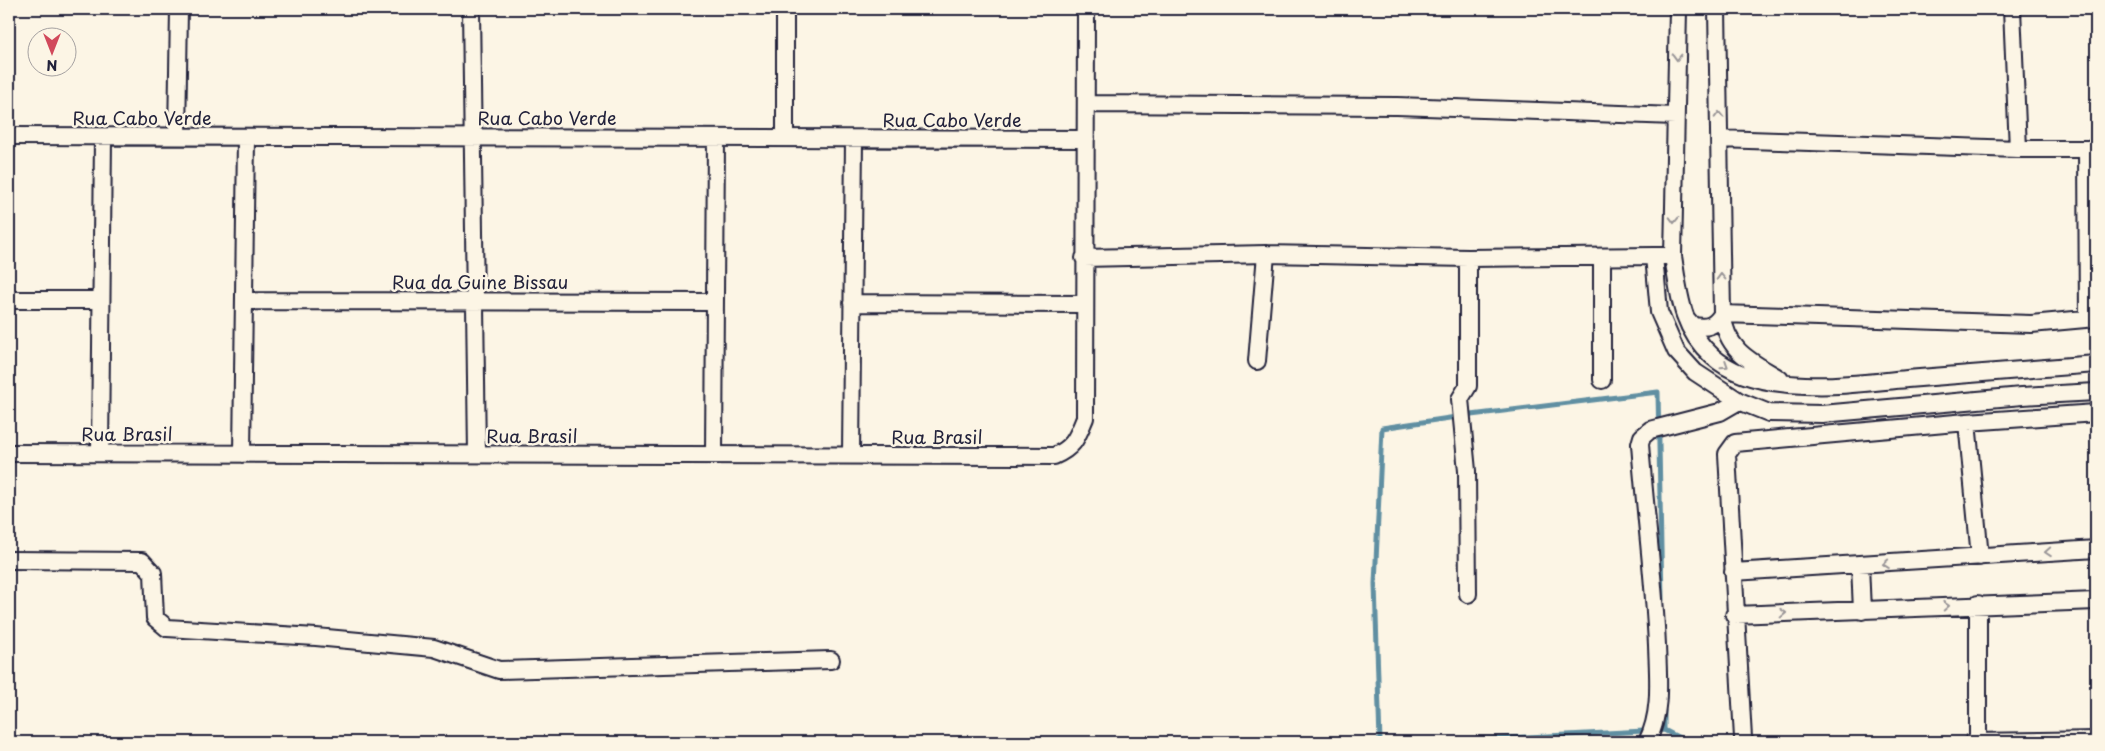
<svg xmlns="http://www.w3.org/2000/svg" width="2105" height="751" font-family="'Playpen Sans',sans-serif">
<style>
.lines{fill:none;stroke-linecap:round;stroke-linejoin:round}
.stream{stroke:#608fa2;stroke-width:5}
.minor-casing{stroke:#22223b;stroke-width:20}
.minor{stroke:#fcf5e5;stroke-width:16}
.oneway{stroke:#9a9698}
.labels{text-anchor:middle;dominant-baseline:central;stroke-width:5;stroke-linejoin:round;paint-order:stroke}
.street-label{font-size:18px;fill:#22223b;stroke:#fcf5e5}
</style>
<rect width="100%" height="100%" fill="#fcf5e5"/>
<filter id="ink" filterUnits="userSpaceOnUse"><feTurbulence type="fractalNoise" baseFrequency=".02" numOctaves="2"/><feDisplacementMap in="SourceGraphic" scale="10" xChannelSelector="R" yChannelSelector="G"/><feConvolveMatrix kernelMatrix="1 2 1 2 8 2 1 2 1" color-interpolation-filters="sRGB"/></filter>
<g filter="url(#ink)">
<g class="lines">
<path class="stream" d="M1664 711V730
M1380 742 1375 584 1382 428 1463 416 1658 392 1662 600
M1433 742 1664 730 1687 742"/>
<g class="minor-casing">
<path id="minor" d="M471 9 477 454
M785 9V138
M1678 9 1673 256C1679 294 1681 328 1712 356 1736 378 1773 384 1805 385 1838 387 1873 382 1907 379 1970 374 2033 369 2096 364
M1717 9 1722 314C1727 352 1751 361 1780 379
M2012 9 2018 149
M1086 104 1397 106 1675 116
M9 136C368 139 727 139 1086 139
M177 136 179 9
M1719 139 2018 149H2096
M2087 149 2088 319
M1664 256H1654L1659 312 1676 351 1695 372 1739 401 1769 413 1822 414 2022 396 2096 392
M1602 257V380
M1084 258 1266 254 1468 258 1654 256
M9 300H101
M244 301 715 302
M852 303 1085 304
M1686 318 1693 326C1707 328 1714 327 1722 314L2031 324 2096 318
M1257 361 1266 254
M1967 422 1980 557
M9 453 1054 456C1075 447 1077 437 1085 418L1086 9
M100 453 103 137
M242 454 246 138
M714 455 716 138
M851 455 854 139
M9 560 142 561 153 573 155 618 167 628 316 637 434 648 499 670 831 660
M1860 565 1862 611
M1733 572 2096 549
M1468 594 1467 471 1460 399 1468 386V258
M1978 604V742
M1734 615 2096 601
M1647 742C1662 713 1658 678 1657 645 1654 578 1645 511 1640 444L1642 437 1650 430 1720 412 1739 401
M1745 742 1743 738 1727 454 1735 443 1967 422 2096 413
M1973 742 2096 740"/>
</g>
<use href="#minor" class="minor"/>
</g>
<defs><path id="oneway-chevron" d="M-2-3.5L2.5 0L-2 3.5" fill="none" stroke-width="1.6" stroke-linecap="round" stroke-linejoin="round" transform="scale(1.25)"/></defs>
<g class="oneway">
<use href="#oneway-chevron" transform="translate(1677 57) rotate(92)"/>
<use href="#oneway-chevron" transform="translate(1719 115) rotate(-91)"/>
<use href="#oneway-chevron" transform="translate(1674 220) rotate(91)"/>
<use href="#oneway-chevron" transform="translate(1721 277) rotate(-91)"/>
<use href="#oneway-chevron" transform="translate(1725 365) rotate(33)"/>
<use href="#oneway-chevron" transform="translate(2048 552) rotate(176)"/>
<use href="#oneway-chevron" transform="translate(1886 564) rotate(176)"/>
<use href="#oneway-chevron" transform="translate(1946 606) rotate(-3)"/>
<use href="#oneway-chevron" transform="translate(1783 613) rotate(-2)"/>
</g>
</g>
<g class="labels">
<g class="street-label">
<text x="142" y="117">Rua Cabo Verde</text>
<text x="547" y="117">Rua Cabo Verde</text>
<text x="952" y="119">Rua Cabo Verde</text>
<text x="480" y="281">Rua da Guine Bissau</text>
<text x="127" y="433">Rua Brasil</text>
<text x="532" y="435">Rua Brasil</text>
<text x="937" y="436">Rua Brasil</text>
</g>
</g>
<rect width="2105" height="751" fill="none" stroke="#fcf5e5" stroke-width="30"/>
<rect x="15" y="15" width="2075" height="721" fill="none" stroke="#22223b" stroke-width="2" filter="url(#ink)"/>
<g transform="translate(52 52) rotate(180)"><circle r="24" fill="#fcf5e5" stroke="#a5a1a1"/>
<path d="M0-4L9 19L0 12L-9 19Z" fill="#d1495b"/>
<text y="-8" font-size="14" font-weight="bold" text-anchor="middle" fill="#22223b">N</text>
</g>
</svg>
